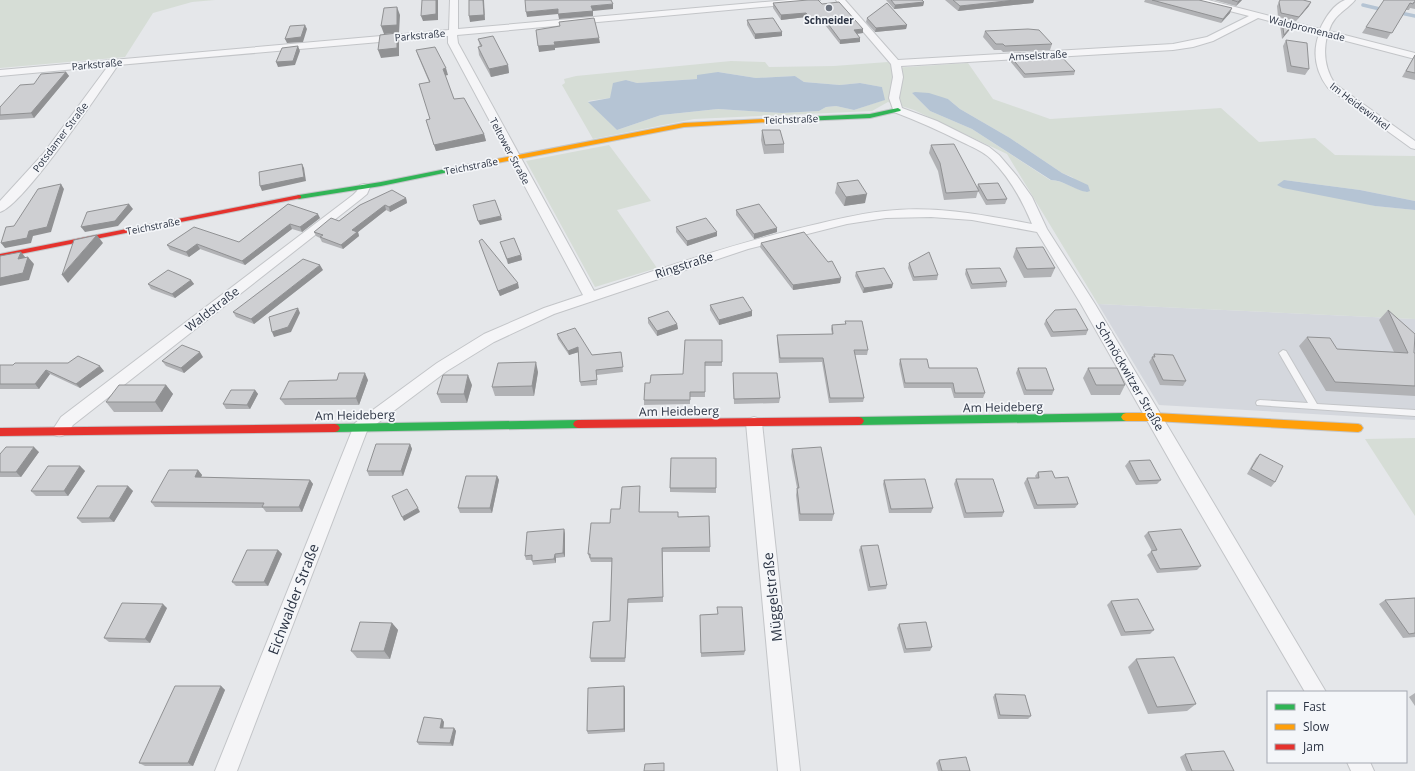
<svg xmlns="http://www.w3.org/2000/svg" width="1415" height="771" font-family="'Open Sans',sans-serif">
<style>
.built{fill:#d4d7dd}
.green{fill:#d6ddd6;fill-rule:evenodd}
.water{fill:#b5c4d4}
.lines{fill:none;stroke-linecap:round;stroke-linejoin:round}
.stream{stroke:#b5c4d4;stroke-width:3.5}
.lane-casing{stroke:#c3c5c8;stroke-width:2}
.street-casing{stroke:#c3c5c8;stroke-width:2}
.fast-casing{stroke:#c3c5c8;stroke-width:2}
.slow-casing{stroke:#c3c5c8;stroke-width:2}
.jam-casing{stroke:#c3c5c8;stroke-width:2}
.lane{fill:#f5f5f7;fill-rule:evenodd}
.street{fill:#f5f5f7;fill-rule:evenodd}
.fast{fill:#30b455;fill-rule:evenodd}
.slow{fill:#ff9f0a;fill-rule:evenodd}
.jam{fill:#e5322d;fill-rule:evenodd}
.wall{fill:#b1b2b5}
.shaded-wall{fill:#909193}
.building{fill:#cecfd2;stroke:#909193}
.poi-dot{fill:#6d737e;stroke:#f4f6f9;stroke-width:1.5}
.labels{text-anchor:middle;dominant-baseline:central;stroke-width:3.5;stroke-linejoin:round;paint-order:stroke}
.far-poi-label{font-size:10px;font-weight:bold;fill:#2c3444;stroke:#f4f6f9}
.far-street-label{font-size:10px;fill:#2c3444;stroke:#f4f6f9}
.street-label{font-size:12px;fill:#2c3444;stroke:#f4f6f9}
.near-street-label{font-size:14px;fill:#2c3444;stroke:#f4f6f9}
</style>
<rect width="100%" height="100%" fill="#e5e7ea"/>
<path class="built" d="M1098 304 1415 319V420L1159 405Z"/>
<path class="green" d="M0 0H215L192 2 153 13 125 57 0 68Z
M731 61 765 62 769 67 834 66 888 62 893 68 968 63 993 99 1050 119 1221 108 1259 142 1315 138 1335 155 1415 156V201L1360 190 1284 180 1375 206 1415 210V319L1098 304 1007 154 914 110 888 102 872 111 694 119 593 139 562 85 565 83 564 79 576 76ZM718 72 756 78 795 76 804 82 840 85 860 83 882 87 884 100 854 110 836 106 826 107 819 111 782 113 718 109 661 115 617 130 588 101 610 98 626 80 637 83 697 79ZM912 93 948 99 960 109 1010 138 1062 173 1072 177 1087 192C1074 189 1063 180 1050 180L972 129 930 111Z
M609 145 651 201 617 210 657 268 595 287 526 161Z
M1415 438V516L1365 439Z"/>
<path class="water" d="M718 72 756 78 795 76 804 82 840 85 860 83 882 87 885 100 854 110 836 106 826 107 819 111 782 113 718 109 661 115 617 130 588 102 610 98 613 83 626 80 637 83 697 79V75Z
M915 92 929 93 948 99 960 109 1010 138 1062 173 1088 185 1090 191 1087 192C1074 190 1063 180 1051 180L972 129 930 111 912 93Z
M1284 180 1360 190 1415 201V210L1375 206 1283 188 1277 185Z"/>
<g class="lines">
<path class="stream" d="M1363 5 1384 10
M1396 12 1415 16"/>
<g class="lane-casing">
<path id="lane" d="M1283 350 1286 351 1317 404 1415 410V416L1257 405 1256 403 1257 401 1260 400 1308 403 1279 353Z"/>
</g>
<g class="street-casing">
<path id="street" d="M450 0H458V29L788 0H820L816 2 457 35 458 43 594 291C661 268 728 246 796 229 826 222 855 214 885 211 935 205 984 215 1032 224 1022 200 1010 178 991 159 983 151 972 147 962 142 940 131 918 121 894 112L889 98 893 77 891 64 836 0H845L898 60 1173 44 1207 37 1249 16 1195 2 1194 0H1208L1320 29C1325 18 1334 4 1345 0 1348 0 1352 0 1355 0 1345 12 1334 14 1329 31L1415 53V59L1327 36C1323 53 1325 69 1335 84L1415 141V149L1411 148 1328 88C1316 72 1312 53 1319 34L1258 18 1213 41 1193 47 1173 50 901 66 903 77 899 98 902 108 937 121 989 147 999 155 1017 176 1032 197 1047 229 1095 304 1326 692H1305L1182 482 1081 304 1037 232 972 220 931 217 886 218 847 224 748 249 554 314 494 342 447 371 367 431 237 771H215L355 423 437 363 484 334 544 308 583 295 448 43V36L118 65C101 90 23 206 0 212V201L43 154 108 66 0 76V70L449 30Z
M364 184 368 185 370 187 367 194 361 199 73 425C67 433 64 439 54 435L52 431 61 417 353 195 357 191 360 185Z
M754 417 760 419 762 423 800 771H778L746 423 748 419Z
M1347 762H1370L1374 771H1351Z"/>
</g>
<g class="fast-casing">
<path id="fast" d="M898 108 901 110 900 111 870 118 802 121 799 119 802 117 870 114Z
M471 164 474 166 473 167 381 186 299 199 295 197 299 195 381 182Z
M1126 413 1129 414 1131 417 1129 420 1126 421 859 425 856 424 854 421 856 418 859 417Z
M578 420 581 421 583 424 581 427 578 428 335 432 332 431 330 428 332 425 335 424Z"/>
</g>
<g class="slow-casing">
<path id="slow" d="M802 117 804 118V120L684 127 471 168 468 166 471 164 684 123Z
M1126 413H1154L1358 424 1361 425 1363 428 1361 431 1358 432 1154 421H1126L1123 420 1121 417 1123 414Z"/>
</g>
<g class="jam-casing">
<path id="jam" d="M299 195 301 196V198L0 258V254Z
M859 417 862 418 864 421 862 424 859 425 578 428 575 427 573 424 575 421 578 420Z
M335 424 338 425 340 428 338 431 335 432 0 436V428Z"/>
</g>
<use href="#lane" class="lane"/>
<use href="#street" class="street"/>
<use href="#fast" class="fast"/>
<use href="#slow" class="slow"/>
<use href="#jam" class="jam"/>
</g>
<path class="wall" d="M886 0H922L924 2 923 6 894 9Z
M945 0H1034L1033 3 958 11Z
M1145 0H1199L1230 13 1221 23 1144 2Z
M1214 0H1242L1236 6Z
M1415 0V9L1410 8 1409 10H1406L1387 39 1362 33 1366 27Z
M1279 2 1309 6 1296 21 1278 17 1277 6Z
M773 3 822 4 863 33 857 34 860 38V42L840 44 822 21 809 22 806 17 781 20 773 8Z
M867 18 907 25 906 29 875 32 866 22Z
M747 20 782 36 755 39 747 25Z
M1282 21 1291 28 1282 39 1280 25Z
M985 31 1052 44 1050 50 1003 52 1001 50H994L983 37Z
M478 39 508 65 509 73 491 77 479 55 478 47H480Z
M1286 40 1309 69 1305 75 1287 72 1283 46Z
M416 50 448 75H445L454 99 484 134 486 141 436 151 426 120 430 119 429 82 418 56Z
M1415 55V80L1402 77 1412 60Z
M1011 57 1075 71 1074 75 1024 78 1010 61Z
M66 72 69 76 34 118 0 120V107L34 84Z
M762 130 784 144V153L764 154 761 140Z
M931 145 977 188 978 184 1007 199 1005 204 986 205 978 191 976 198 944 200 938 171 929 153Z
M837 183 865 203 844 206 835 193Z
M406 198 407 203 390 212 386 210 358 232 359 236 343 249 322 242 320 238 316 236 314 232 339 221 360 205Z
M288 204 320 218 302 232 292 229 245 265 200 249 189 257 170 250 167 245 239 242Z
M736 210 777 232 754 239 736 215Z
M676 227 717 236 687 246 676 232Z
M479 241 519 288 500 296Z
M500 242 521 255 522 260 508 264Z
M761 243 841 278 840 283 793 290 760 247Z
M1016 248 1055 268 1051 277 1024 278 1013 257Z
M909 263 938 275 937 280 913 281 908 268Z
M966 269 1007 282 1006 287 971 289 965 274Z
M323 270 254 324 236 317 233 312Z
M856 272 892 288 863 293 855 276Z
M191 280 194 284 175 298 151 289 148 284Z
M710 305 752 311V316L719 325 710 310Z
M1388 310 1414 353H1415V396L1326 391 1299 346 1307 337 1337 349 1394 352 1379 320Z
M648 318 677 324 678 329 657 336 648 323Z
M1046 320 1088 330 1086 335 1051 337 1044 324Z
M845 321 868 350 867 355H855L864 398 863 402 829 403 822 362 779 363 777 340V335L832 334 831 329 832 325 845 324Z
M557 334 592 355 621 352 623 372 597 375V385L581 386 580 382 578 352 569 355 558 339Z
M722 340V366H705V397H690V404L644 405V400L650 383 683 374Z
M1154 354 1186 381 1183 386 1160 385 1149 362 1151 359Z
M203 357 184 373 166 366 162 361Z
M900 359 929 368 985 393 983 398H954L951 388H904L899 364Z
M0 365 104 371 80 388 50 374 39 389H0Z
M1018 368 1054 390 1052 395H1024L1016 373Z
M1088 368 1125 385 1120 395H1091L1083 378Z
M538 372 534 396H495L492 387Z
M733 373 780 398 779 403 734 404Z
M368 380 359 405H285L280 399Z
M166 385 173 394 162 412H114L106 402Z
M472 385 467 403H441L437 394Z
M255 390 258 394 250 409H226L223 404Z
M410 444 412 449 403 476H369L367 471Z
M792 449 834 514 832 521H799L796 495 797 488 791 456Z
M39 452 21 477H0V454Z
M1260 454 1275 482 1271 487 1247 474 1256 458Z
M716 458V493L670 492V488Z
M1129 461 1161 480 1157 484 1136 485 1125 466Z
M80 466 85 471 68 496H36L31 491Z
M198 470 202 475 201 477 310 480 313 484 302 512H266L263 508 155 507 151 502Z
M1038 472 1078 504 1075 508 1034 509 1024 483 1027 478H1036L1035 476Z
M497 476 499 480 492 513H460L458 508Z
M956 479 1004 512 1002 517 964 518 954 484Z
M884 480 933 508 931 513H889L883 484Z
M128 486 133 491 114 522 82 523 77 518Z
M640 491 639 512 678 517 709 516 710 552H663V602L628 603 625 662H591L590 658 610 621 612 562H591L588 554 620 509Z
M564 529 565 534V557L556 558V563L533 565 532 560H526L525 556Z
M1148 532 1201 566 1197 570 1157 573 1147 555 1152 551 1144 536Z
M861 546 887 585 886 589 868 591 859 550Z
M278 550 282 554 268 586H236L232 582Z
M1415 598V637L1403 638 1379 604 1385 600Z
M1111 601 1154 630 1150 634 1121 636 1107 605Z
M167 608 150 643 109 642 104 638Z
M717 614 745 651 744 655 701 657 700 615Z
M392 623 398 630 390 659 357 658 351 651Z
M899 624 932 647 930 651 904 653 897 628Z
M1136 659 1196 704 1187 711 1148 714 1128 667Z
M221 686 225 690 193 766H145L139 763Z
M624 686 625 689V732L588 734 587 731Z
M1415 693V706L1409 697Z
M995 694 1031 716 1028 719H998L993 697Z
M442 719 444 722 443 728H454L456 731 453 746 419 745 417 742Z
M1185 754 1234 771H1186L1180 757Z
M939 760 970 771H938L936 763Z"/>
<path class="shaded-wall" d="M436 0H438V20L423 21 421 16Z
M483 0H484L485 20 470 22 469 16Z
M1015 0H1034L1033 3 958 11 960 6Z
M1240 0H1242L1236 6 1238 2Z
M924 2 923 6 894 9 895 5Z
M1311 2 1309 6 1296 21 1299 17Z
M613 4V9L593 11V16L559 19 558 14 591 6Z
M397 7 400 15 399 33 384 34 381 26Z
M1232 8 1230 13 1221 23 1223 19Z
M558 9V14L527 17 526 12Z
M806 13V17L781 20V15Z
M1293 24 1291 28 1282 39 1284 35Z
M305 25 307 29 303 42 287 43 285 39Z
M907 25 906 29 875 32 876 28Z
M863 29V33L853 34 854 30Z
M782 32V36L755 39V34Z
M397 33 399 42V56L381 58 378 50Z
M599 38 600 43 555 48V50L539 52 538 46 554 42Z
M860 38V42L840 44V40Z
M298 46 300 51 295 65 278 67 276 62Z
M508 65 509 73 491 77 489 69Z
M446 68 448 75 444 76 443 69Z
M66 72 69 76 34 118 31 113Z
M484 134 486 141 436 151 434 145Z
M302 164 304 168 306 181 262 191 260 186Z
M61 184 64 189 51 232 33 236 31 243 5 248 1 243 29 231Z
M867 194 865 203 844 206 846 197Z
M406 198 407 203 390 212 389 207Z
M129 204 133 209 118 226 85 232 81 227Z
M385 205 386 210 358 232 359 236 343 249 341 245 352 230Z
M318 214 320 218 302 232 300 227Z
M501 216 502 220 480 225 478 221Z
M290 224 292 229 245 265 242 261Z
M777 228V232L754 239V234Z
M717 232V236L687 246V241Z
M97 235 103 243 68 283 62 275Z
M197 244 200 249 189 257 186 252Z
M21 252 26 258 18 259Z
M521 255 522 260 508 264 507 259Z
M28 257 34 264 29 280 0 286V278Z
M320 265 323 270 254 324 251 319Z
M841 278 840 283 793 290V285Z
M191 280 194 284 175 298 172 294Z
M518 283 519 288 500 296 498 291Z
M893 284 892 288 863 293 864 288Z
M298 308 300 313 291 332 274 337 272 332Z
M752 311V316L719 325V320Z
M677 324 678 329 657 336V331Z
M578 347 579 352 569 355 568 351Z
M200 352 203 357 184 373 181 368Z
M536 362 538 372 534 396 532 386Z
M100 366 104 371 80 388 76 384Z
M46 370 50 374 39 389 35 384Z
M365 373 368 380 359 405 356 398Z
M468 375 472 385 467 403 464 394Z
M166 385 173 394 162 412 155 402Z
M255 390 258 394 250 409 247 405Z
M410 444 412 449 403 476 401 471Z
M34 447 39 452 21 477 16 472Z
M80 466 85 471 68 496 64 491Z
M198 470 202 475 199 482 195 477Z
M497 476 499 480 492 513 490 508Z
M310 480 313 484 302 512 299 507Z
M128 486 133 491 114 522 109 518Z
M418 508 420 512 404 521 402 517Z
M564 529 565 534V557L563 553Z
M278 550 282 554 268 586 264 582Z
M555 554 556 558V563L554 559Z
M628 599V603L625 662V658Z
M163 604 167 608 150 643 145 639Z
M392 623 398 630 390 659 384 651Z
M221 686 225 690 193 766 188 763Z
M624 686 625 689V732L624 729Z
M442 719 444 722 443 731 440 728Z
M454 728 456 731 453 746 450 743Z"/>
<path class="building" d="M422 0H436V14L421 16Z
M469 0H483L484 15 469 16Z
M525 0H611L613 4 591 6 593 11 558 14V9L526 12Z
M808 0H818L822 4 839 2 863 29 854 30 860 38 840 40 823 17 810 18 806 13 781 15 773 3Z
M891 0H922L924 2 895 5Z
M953 0H1015L960 6Z
M1152 0H1199L1232 8 1223 19Z
M1232 0H1240L1238 2Z
M1280 0H1303L1311 2 1299 17 1281 13 1279 2Z
M1384 0H1415V2H1414L1413 4 1410 3 1392 33 1366 27Z
M887 3 907 25 876 28 867 18Z
M397 7V25L381 26 384 8Z
M594 18 599 38 554 42 555 45 538 46 536 30 560 26 559 22Z
M773 18 782 32 755 34 747 20Z
M1282 21 1293 24 1284 35Z
M305 25 301 37 285 39 290 26Z
M1028 29 1039 30 1052 44 1005 46 1003 44H996L985 31Z
M397 33V48L378 50 380 35Z
M493 36 508 65 489 69 478 47 482 46 478 39Z
M1286 40 1307 43 1309 69 1291 66Z
M298 46 293 61 276 62 282 48Z
M435 47 446 68 443 69 454 99 464 98 484 134 434 145 426 120 430 119 419 84 430 82 416 50Z
M1059 54 1075 71 1025 74 1011 57Z
M1415 55V73L1406 71Z
M66 72 31 113 0 115V107L20 85 34 84 41 74Z
M762 130H780L784 144 765 145Z
M954 144 979 191 946 193 940 163 931 145Z
M302 164 304 177 260 186 259 172Z
M858 180 867 194 846 197 837 183Z
M998 183 1007 199 987 200 978 184Z
M61 184 47 227 29 231 27 238 1 243 6 227 14 226 38 189Z
M392 190 406 198 389 207 385 205 352 230 357 232 341 245 320 237 323 235 314 232 331 218 339 221 360 205Z
M495 200 501 216 478 221 473 205Z
M129 204 115 221 81 227 87 212Z
M288 204 318 214 300 227 290 224 242 261 197 244 186 252 167 245 194 227 239 242Z
M759 204 777 228 754 234 736 210Z
M706 218 717 232 687 241 676 227Z
M804 232 828 262 832 261 841 278 793 285 761 243Z
M97 235 62 275 74 240Z
M514 238 521 255 507 259 500 242Z
M482 239 518 283 498 291 479 241Z
M1043 247 1055 268 1027 269 1016 248Z
M21 252 18 259 28 257 23 273 0 278V256Z
M929 252 938 275 914 277 909 263Z
M303 259 320 265 251 319 233 312Z
M884 268 893 284 864 288 856 272Z
M1000 268 1007 282 972 284 966 269Z
M168 270 191 280 172 294 148 284Z
M743 297 752 311 719 320 710 305Z
M298 308 288 327 272 332 269 317Z
M1076 309 1088 330 1053 332 1046 320 1055 310Z
M1388 310 1415 334 1414 353H1415V386L1335 382 1307 337 1330 338 1337 349 1408 353Z
M668 311 677 324 657 331 648 318Z
M845 321H862L868 350H854L864 398H830L823 358H780L777 335 833 334 832 325 846 324Z
M575 328 592 355 621 352 623 367 596 370 597 380 580 382 578 347 568 351 557 334Z
M685 340H722V362H705V392H690V400H644L645 383H650L651 375 683 374Z
M182 345 200 352 181 368 162 361Z
M1154 354 1173 355 1186 381 1163 380 1152 357H1155Z
M78 356 100 366 76 384 46 370 35 384H0V365H13L15 363H68Z
M900 359H927L929 368H977L985 393H955L953 383H905Z
M536 362 532 386 492 387 498 363Z
M1018 368H1046L1054 390H1026Z
M1088 368H1117L1125 385H1096Z
M339 373H365L356 398 280 399 289 381 337 380Z
M733 373H777L780 398 734 399Z
M443 375H468L464 394H437Z
M119 385H166L155 402H106Z
M231 390H255L247 405 223 404Z
M376 444H410L401 471H367Z
M6 447H34L16 472H0V454Z
M821 447 834 514H800L797 488H799L792 449Z
M1260 454 1283 466 1275 482 1251 469Z
M671 458H716V488H670Z
M1150 460 1161 480 1139 481 1129 461Z
M48 466H80L64 491H31Z
M169 470H198L195 477 310 480 299 507H262L264 503 151 502Z
M1052 471 1055 478 1068 477 1078 504 1037 505 1027 478H1039L1038 472Z
M466 476H497L490 508H458Z
M925 479 933 508 891 509 884 480Z
M956 479H993L1004 512 966 513Z
M97 486H128L109 518H77Z
M640 486 639 512H678V517L709 516 710 547 662 548 663 597 628 599 625 658H590L593 622 610 621 612 558H590V554H588L591 523H610L611 509H620L622 487Z
M407 489 418 508 402 517 392 496Z
M564 529 563 553 555 554 554 559 532 561V555L525 556 527 532Z
M1181 529 1201 566 1160 569 1151 551 1157 550 1148 532Z
M878 545 887 585 870 587 861 546Z
M247 550H278L264 582H232Z
M1415 598V633L1409 634 1385 600Z
M1138 599 1154 630 1125 632 1111 601Z
M122 603 163 604 145 639 104 638Z
M717 607H742L745 651 701 653 700 615 718 614Z
M360 622 392 623 384 651H351Z
M926 622 932 647 906 649 899 624Z
M1174 657 1196 704 1157 707 1136 659Z
M175 686H221L188 763H139Z
M624 686V729L587 731 588 688Z
M995 694 1025 695 1031 716 1000 715Z
M424 717 442 719 440 728H454L450 743 417 742Z
M1224 751 1234 771H1192L1185 754Z
M966 757 970 771H942L939 760Z
M664 763V771H644L645 764Z"/>
<circle class="poi-dot" cx="829" cy="8" r="4"/>
<g class="labels">
<g class="far-poi-label">
<text x="829" y="20">Schneider</text>
</g>
<g class="far-street-label">
<text transform="translate(1307 28) rotate(14)">Waldpromenade</text>
<text transform="translate(420 35) rotate(-5)">Parkstraße</text>
<text transform="translate(1038 55) rotate(-3)">Amselstraße</text>
<text transform="translate(97 64) rotate(-5)">Parkstraße</text>
<text transform="translate(1360 106) rotate(37)">Im Heidewinkel</text>
<text transform="translate(791 119) rotate(-2)">Teichstraße</text>
<text transform="translate(60 137) rotate(-53)">Potsdamer Straße</text>
<text transform="translate(510 151) rotate(62)">Teltower Straße</text>
<text transform="translate(471 166) rotate(-11)">Teichstraße</text>
<text transform="translate(153 226) rotate(-11)">Teichstraße</text>
</g>
<g class="street-label">
<text transform="translate(684 265) rotate(-18)">Ringstraße</text>
<text transform="translate(212 309) rotate(-38)">Waldstraße</text>
<text transform="translate(1130 376) rotate(60)">Schmöckwitzer Straße</text>
<text transform="translate(1003 407) rotate(-1)">Am Heideberg</text>
<text transform="translate(679 411) rotate(-1)">Am Heideberg</text>
<text transform="translate(355 415) rotate(-1)">Am Heideberg</text>
</g>
<g class="near-street-label">
<text transform="translate(772 597) rotate(-96)">Müggelstraße</text>
<text transform="translate(293 599) rotate(-69)">Eichwalder Straße</text>
</g>
</g>
<rect x="1267" y="691" width="140" height="72" fill="#f4f6f9" stroke="#a4a8b1"/>
<rect x="1275" y="704" width="20" height="6" fill="#30b455" stroke="#a4a8b1"/>
<text x="1303" y="711" font-size="12" fill="#2c3444">Fast</text>
<rect x="1275" y="724" width="20" height="6" fill="#ff9f0a" stroke="#a4a8b1"/>
<text x="1303" y="731" font-size="12" fill="#2c3444">Slow</text>
<rect x="1275" y="744" width="20" height="6" fill="#e5322d" stroke="#a4a8b1"/>
<text x="1303" y="751" font-size="12" fill="#2c3444">Jam</text>
</svg>
